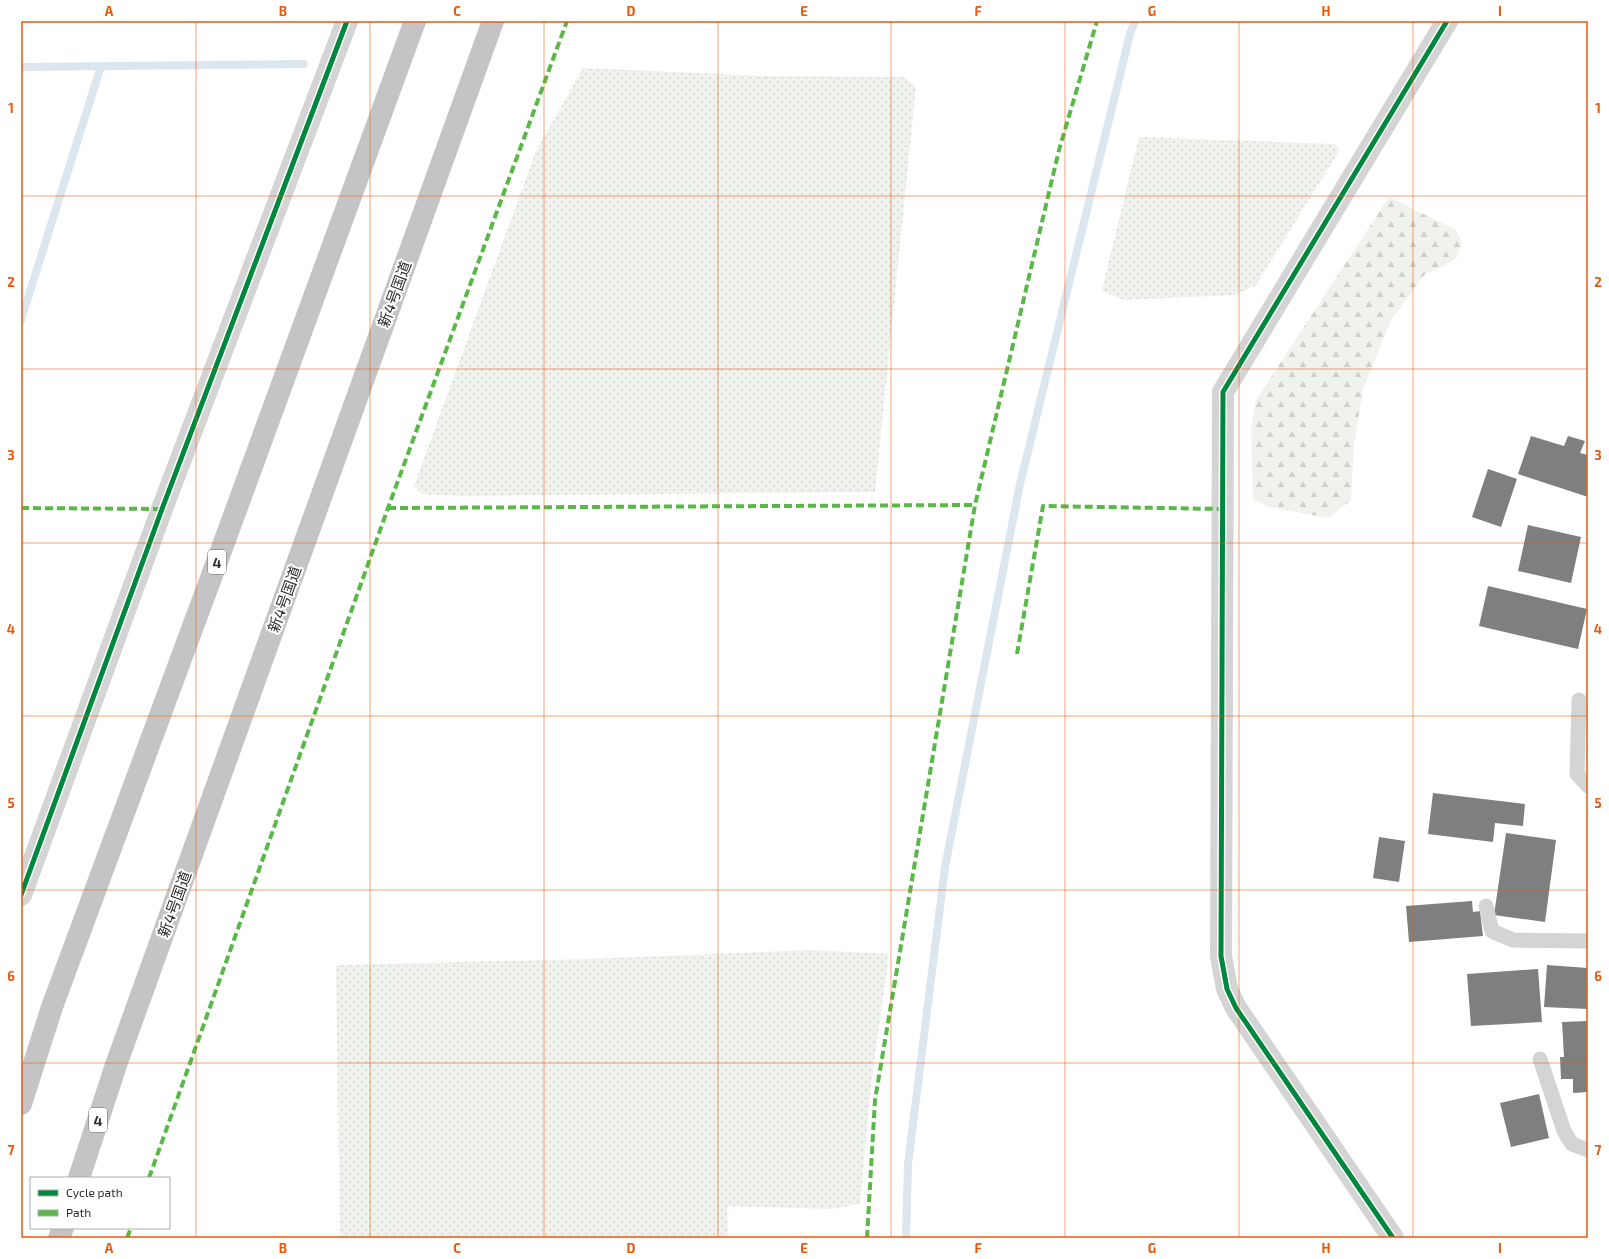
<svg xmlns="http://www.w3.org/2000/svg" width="1609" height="1259" font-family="'Exo 2','Noto Sans JP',sans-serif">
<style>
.green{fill:url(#green-dots)}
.forest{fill:url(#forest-firs)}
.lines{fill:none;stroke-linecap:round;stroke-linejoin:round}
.stream{stroke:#dbe6ef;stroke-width:8}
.building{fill:#7f7f7f}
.service{stroke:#d4d4d4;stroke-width:15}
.minor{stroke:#d4d4d4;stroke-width:22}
.trunk{stroke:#c4c4c4;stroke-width:22}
.quiet{stroke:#58b947;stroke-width:4;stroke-dasharray:8 4;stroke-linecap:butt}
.cycleway-casing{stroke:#fff;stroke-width:8}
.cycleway{stroke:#00873e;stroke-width:5}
.grid{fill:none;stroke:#e8590c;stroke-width:1;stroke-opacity:0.55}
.labels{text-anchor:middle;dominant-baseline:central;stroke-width:4;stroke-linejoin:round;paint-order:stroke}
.shield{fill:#fff;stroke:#6d6d6d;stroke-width:1}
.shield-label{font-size:14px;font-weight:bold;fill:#2f2f2f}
.street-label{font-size:15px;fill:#2f2f2f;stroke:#fff}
.neatline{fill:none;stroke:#e8590c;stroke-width:1.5}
.grid-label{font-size:13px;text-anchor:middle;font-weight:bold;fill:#e8590c}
</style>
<defs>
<pattern id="green-dots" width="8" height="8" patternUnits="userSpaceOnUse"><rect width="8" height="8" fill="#f0f3ed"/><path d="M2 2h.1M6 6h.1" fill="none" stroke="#ced1cc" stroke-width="1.8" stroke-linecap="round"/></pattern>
<pattern id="forest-firs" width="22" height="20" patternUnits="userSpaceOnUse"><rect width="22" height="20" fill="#f0f3ed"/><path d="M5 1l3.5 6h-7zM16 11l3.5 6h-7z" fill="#ced1cc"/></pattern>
</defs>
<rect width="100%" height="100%" fill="#fff"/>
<path class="green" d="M583 68 764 76 904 77 916 87 875 492 462 496 422 494 414 486 536 151Z
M1139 137 1334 144 1339 148 1338 153 1256 285 1235 295 1124 300 1102 290Z
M811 950 889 954 870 1093 860 1204 831 1209 727 1206 728 1238H340L336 965 588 959Z"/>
<path class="forest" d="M1389 197 1456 230 1462 243 1457 257 1446 265 1425 274 1391 320 1363 389 1354 445 1351 500 1328 518 1269 507 1253 499 1251 428 1256 400Z"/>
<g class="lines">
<path class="stream" d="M21 67 304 64
M21 320 101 66
M906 1238 908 1164 945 867 1020 484 1130 34 1135 21"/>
</g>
<path class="building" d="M1531 436 1564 446 1568 436 1585 441 1580 453 1588 455V497L1518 474Z
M1488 469 1517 479 1501 527 1472 517Z
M1528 525 1581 537 1571 583 1518 571Z
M1488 586 1587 609 1578 649 1479 626Z
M1433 793 1525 804 1523 826 1495 823 1493 842 1428 834Z
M1506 833 1556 840 1545 922 1494 915Z
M1379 837 1405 841 1399 882 1373 878Z
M1472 901 1473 912 1480 911 1483 936 1409 942 1406 906Z
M1547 965 1588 968V1009L1544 1007Z
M1538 969 1542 1022 1471 1026 1467 974Z
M1588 1021V1092L1573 1093V1079H1561L1560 1057H1564L1562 1022Z
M1539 1094 1549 1138 1511 1147 1500 1103Z"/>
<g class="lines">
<path class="service" d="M1579 700 1577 774 1588 786
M1486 906 1492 931 1513 940 1588 941
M1540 1059 1564 1131 1572 1144 1588 1150"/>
<path class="minor" d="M21 895 162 509 347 21
M1393 1238 1236 1008 1227 989 1221 956 1223 392 1447 21"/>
<path class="trunk" d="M21 1104 52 1007 225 540 415 21
M79 1178 117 1062 493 21
M59 1238 63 1228"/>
<path class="quiet" d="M21 508 162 509
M388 508 975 505
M1017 654 1043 506 1222 509
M149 1178 388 508 567 21
M127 1238 131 1228
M867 1238 875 1100 975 505 1059 150 1097 21"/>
<g class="cycleway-casing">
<path id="cycleway" d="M21 895 162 509 347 21
M1393 1238 1236 1008 1227 989 1221 956 1223 392 1447 21"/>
</g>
<use href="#cycleway" class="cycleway"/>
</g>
<path class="grid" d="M196 21V1238M370 21V1238M544 21V1238M718 21V1238M891 21V1238M1065 21V1238M1239 21V1238M1413 21V1238M21 196H1588M21 369H1588M21 543H1588M21 716H1588M21 890H1588M21 1063H1588"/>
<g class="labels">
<g class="shield">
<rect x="208" y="550" width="18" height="24" rx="3"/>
<rect x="89" y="1108" width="18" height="24" rx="3"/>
</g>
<g class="shield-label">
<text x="217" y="562">4</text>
<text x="98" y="1120">4</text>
</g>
<g class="street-label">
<text transform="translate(394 294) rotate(-70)">新4号国道</text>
<text transform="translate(284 599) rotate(-70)">新4号国道</text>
<text transform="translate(174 904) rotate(-70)">新4号国道</text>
</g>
</g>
<rect width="1609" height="1259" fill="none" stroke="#ffffff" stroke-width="44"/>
<rect x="30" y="1177" width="140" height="52" fill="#ffffff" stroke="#acacac"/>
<rect x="38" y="1190" width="20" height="6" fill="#00873e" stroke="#acacac"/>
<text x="66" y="1197" font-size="12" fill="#2f2f2f">Cycle path</text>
<rect x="38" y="1210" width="20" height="6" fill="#58b947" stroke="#acacac"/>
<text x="66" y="1217" font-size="12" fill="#2f2f2f">Path</text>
<rect x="22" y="22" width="1565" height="1215" class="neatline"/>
<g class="grid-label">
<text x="109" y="16">A</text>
<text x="283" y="16">B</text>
<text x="457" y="16">C</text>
<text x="631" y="16">D</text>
<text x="804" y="16">E</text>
<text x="978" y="16">F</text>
<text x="1152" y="16">G</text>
<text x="1326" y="16">H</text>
<text x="1500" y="16">I</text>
<text x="11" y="113">1</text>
<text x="1598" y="113">1</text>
<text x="11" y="287">2</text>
<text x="1598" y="287">2</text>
<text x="11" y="460">3</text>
<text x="1598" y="460">3</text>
<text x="11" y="634">4</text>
<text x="1598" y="634">4</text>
<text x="11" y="808">5</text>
<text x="1598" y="808">5</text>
<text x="11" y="981">6</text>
<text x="1598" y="981">6</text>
<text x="11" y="1155">7</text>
<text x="1598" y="1155">7</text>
<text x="109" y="1253">A</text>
<text x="283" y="1253">B</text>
<text x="457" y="1253">C</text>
<text x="631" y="1253">D</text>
<text x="804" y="1253">E</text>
<text x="978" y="1253">F</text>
<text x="1152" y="1253">G</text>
<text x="1326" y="1253">H</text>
<text x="1500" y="1253">I</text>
</g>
</svg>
